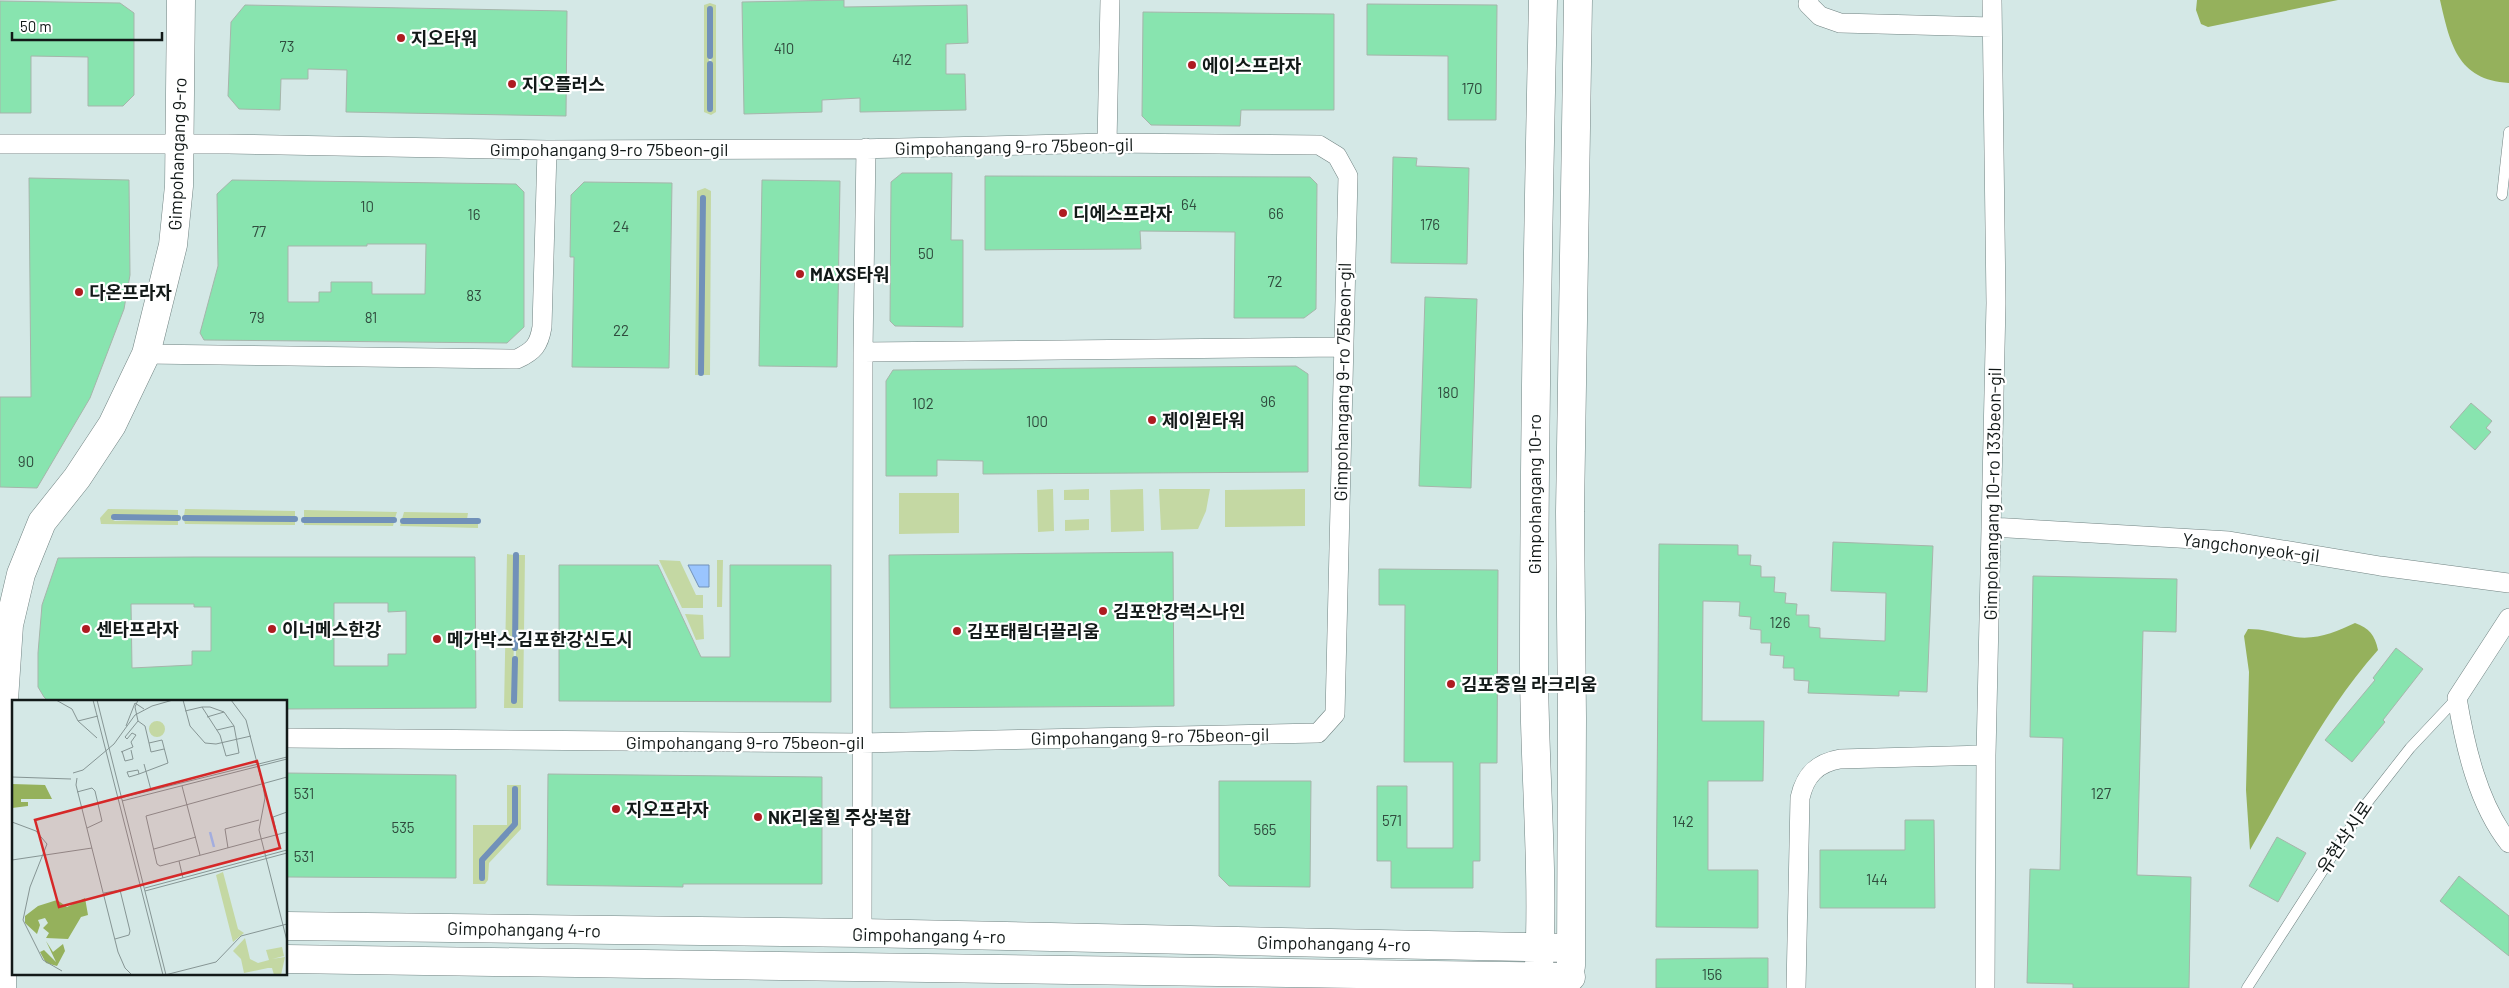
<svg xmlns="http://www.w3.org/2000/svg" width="2509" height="988" font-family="Barlow,'Noto Sans KR',sans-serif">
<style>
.green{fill:#c4d8a3;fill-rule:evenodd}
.forest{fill:#95b15c}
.water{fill:#9ac5fe;stroke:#7191b9}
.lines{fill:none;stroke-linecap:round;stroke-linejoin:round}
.stream{stroke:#7191b9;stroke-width:6}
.building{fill:#88e4af;stroke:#a6b5ab;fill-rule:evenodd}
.lane-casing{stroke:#718382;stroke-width:11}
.street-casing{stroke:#718382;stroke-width:20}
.secondary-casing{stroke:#718382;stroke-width:29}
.lane{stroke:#fff;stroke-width:10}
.street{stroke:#fff;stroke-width:19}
.secondary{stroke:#fff;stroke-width:28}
.poi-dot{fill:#ae1c21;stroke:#fff;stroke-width:2}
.labels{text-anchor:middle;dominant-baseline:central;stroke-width:4.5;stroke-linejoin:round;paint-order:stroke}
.number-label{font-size:15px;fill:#304c3e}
.poi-label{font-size:18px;font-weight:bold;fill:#121918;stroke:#fff;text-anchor:start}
.street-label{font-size:18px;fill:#121918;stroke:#fff}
.inset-river{fill:none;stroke:#9ac5fe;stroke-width:2.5}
.inset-road{fill:none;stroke:#869594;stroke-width:1}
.view{fill:#d62828;fill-opacity:0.15;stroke:#d62828;stroke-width:2.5}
.inset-edge{fill:none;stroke:#121918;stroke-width:2.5}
</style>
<rect width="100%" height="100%" fill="#d4e8e6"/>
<path class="green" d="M710 3 716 5V112L711 115 704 112V5ZM709 9H712L711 109H709Z
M705 188 711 191 710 375H703V198L700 375H695L697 191Z
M1053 489 1054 531 1038 532 1037 490Z
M1089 489V500H1064V490Z
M1143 489 1144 531 1111 532 1110 490Z
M1159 489H1210L1206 511 1198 529 1161 530Z
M1305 489V526L1225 527V490Z
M899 493H959V533L899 534Z
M108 509 178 510V517L118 516 115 514 111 519 115 521 178 520V525L101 524 100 518Z
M185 509 295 511V517L184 516Z
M304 510 397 512 395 518 304 517Z
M404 512 468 513 467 519H402Z
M1089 519V530L1065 531V520Z
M184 520 295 521V525L185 524Z
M304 520 394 522 393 526 304 525Z
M401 522 478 523V528L400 526Z
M507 554 515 555 513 702 515 703 518 555H525L523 708H504Z
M659 560 680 561 696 595H703V608H682Z
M717 560H723L722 607H717Z
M685 614 703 615 704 639 696 640Z
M507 785H521V829L489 863 488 880 485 884H473V825H507ZM514 789 515 824 483 860 482 879V859L514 823Z"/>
<path class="forest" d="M2197 0H2338L2208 27 2201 24 2196 10Z
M2440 0H2509V83C2457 80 2450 43 2440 0Z
M2355 623C2369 628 2375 635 2378 650 2326 708 2289 782 2250 850L2246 790 2249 672 2244 636 2248 629C2265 629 2279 634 2295 637 2317 640 2336 632 2355 623Z"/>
<path class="water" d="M688 565H709V587H699Z"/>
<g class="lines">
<path class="stream" d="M710 56V9
M710 64V109
M701 373 703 198
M114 517 178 518
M185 518 295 519
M304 520H394
M403 521H478
M515 648 516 555
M514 701 515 659
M482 878V860L515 824V789"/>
</g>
<path class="building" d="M844 0V7L967 5 968 43 946 44V74H965L966 110 860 112V98L822 100V112L744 114 742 2Z
M0 1 120 3 134 13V95L123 106H88V57L31 56V113H0Z
M1367 4 1497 5 1496 120H1448V56L1367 55Z
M245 5 567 11 566 116 346 112 347 70 308 69V79H281L280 110 239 109 228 96 231 22Z
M1143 12 1334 14V110H1241L1240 126 1151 125 1142 116Z
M1393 157 1417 158 1416 166 1469 168 1467 264 1391 263Z
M902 173H952L951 240H963V327L895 326 890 321 891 182Z
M985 176 1310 177 1317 184 1316 309 1304 318H1234L1235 232 1140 231 1141 249 985 250Z
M29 178 129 180 130 275 124 309 90 398 37 488 0 487V397H31Z
M232 180 516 184 524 192V327L507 343 204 340 200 333 218 266 217 194ZM367 244H426L425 294H372V282H331V292H319V302H288V246H367Z
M762 180 840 181 837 367 759 366Z
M584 182 672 183 669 368 572 367 574 257H570L571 195Z
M1425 297 1477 299 1471 488 1419 486Z
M1296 366 1308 374V472L983 474V461L937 460V476H886V381L893 370Z
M2471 403 2492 421 2486 428 2491 432 2475 450 2450 427Z
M1833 542 1933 546 1927 692 1899 691V696L1808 693 1809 681 1794 680V668H1783L1784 656 1770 655 1771 643H1761V630L1750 629 1751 617 1739 616 1740 602 1703 601 1702 721H1764L1763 781H1708V870H1758V928L1656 927 1659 544 1738 545V555H1751L1750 565 1761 566V577H1775L1774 592 1786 593 1785 603 1797 604 1796 615H1809V627L1820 628V638L1885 641 1886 593 1831 591Z
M1173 552 1174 706 890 708 889 555Z
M194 557H475L476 708 286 709V702H49L44 697 38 687V653L42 605 58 558ZM334 603H388V612L406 611V654H388V666H334ZM131 604H194V607H211V651H192V665L132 668Z
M559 565H658L701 657H730V565H831V702L559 701Z
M1379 569 1498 570 1497 763H1480V861H1473V888H1391V861H1377V786H1407V848H1453V762H1404L1405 605H1379Z
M2033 576 2177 579 2176 632 2143 631 2137 875 2191 877 2189 988H2073V984L2027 983 2030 869 2060 870 2063 738 2030 737Z
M2396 648 2423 669 2383 720 2385 722 2352 762 2325 740 2375 680 2373 678Z
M286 773 456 775V878L286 877Z
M548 774 822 777V884H683V887L547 885Z
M1219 781H1311L1310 887 1229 886 1219 876Z
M1905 820H1934L1935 908H1820V850H1905Z
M2277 837 2306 853 2278 902 2249 886Z
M2459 876 2509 916V956L2440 901Z
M1751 958H1768V988H1656V959Z"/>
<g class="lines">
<g class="lane-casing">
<path id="lane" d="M2502 195 2509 132
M2247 988 2363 808 2410 748 2457 698"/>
</g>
<g class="street-casing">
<path id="street" d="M1809 0 1808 4 1820 16 1840 23 1992 27
M1107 143 1110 0
M0 144H228L547 150 856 149 1107 143 1319 145 1337 156 1348 176 1335 714 1318 733 861 743 286 738
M863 352 1342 347
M146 354 517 359C534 351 539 345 542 327L547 150
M1991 527 2229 541 2380 566 2509 583
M2509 618 2457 698C2465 746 2478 804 2509 843
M862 933 863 352 866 148
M1796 988 1800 798C1805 775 1817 763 1840 759L1986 755
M1985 988 1986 755 1996 303 1992 0"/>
</g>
<g class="secondary-casing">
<path id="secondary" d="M286 926 862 933 1571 948
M286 959 1571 977
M1539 966C1544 866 1534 765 1534 665 1534 443 1538 222 1543 0
M1571 966 1572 718 1570 512 1578 0
M2 988 4 700 9 625 21 574 42 522 77 478 112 425 146 354 173 245 179 186 181 0"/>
</g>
<use href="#lane" class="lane"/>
<use href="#street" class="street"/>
<use href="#secondary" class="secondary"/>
</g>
<g class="poi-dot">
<circle cx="401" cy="38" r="5"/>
<circle cx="1192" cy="65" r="5"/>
<circle cx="512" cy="84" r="5"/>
<circle cx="1063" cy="213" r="5"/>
<circle cx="800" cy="274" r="5"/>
<circle cx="79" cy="292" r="5"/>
<circle cx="1152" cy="420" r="5"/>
<circle cx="1103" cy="611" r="5"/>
<circle cx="86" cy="629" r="5"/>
<circle cx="272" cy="629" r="5"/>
<circle cx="957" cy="631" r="5"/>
<circle cx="437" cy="639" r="5"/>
<circle cx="1451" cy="684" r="5"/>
<circle cx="616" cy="809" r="5"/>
<circle cx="758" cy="817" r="5"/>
</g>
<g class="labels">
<g class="number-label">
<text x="287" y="46">73</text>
<text x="784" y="48">410</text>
<text x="902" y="59">412</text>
<text x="1472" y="88">170</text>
<text x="1189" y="204">64</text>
<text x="367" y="206">10</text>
<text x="1276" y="213">66</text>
<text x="474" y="214">16</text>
<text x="1430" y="224">176</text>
<text x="621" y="226">24</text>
<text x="259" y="231">77</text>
<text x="926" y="253">50</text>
<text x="1275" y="281">72</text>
<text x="474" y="295">83</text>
<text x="257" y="317">79</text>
<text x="371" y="317">81</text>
<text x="621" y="330">22</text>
<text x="1448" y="392">180</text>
<text x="1268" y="401">96</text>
<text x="923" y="403">102</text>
<text x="1037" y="421">100</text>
<text x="26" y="461">90</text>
<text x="1780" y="622">126</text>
<text x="304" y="793">531</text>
<text x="2101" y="793">127</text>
<text x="1392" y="820">571</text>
<text x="1683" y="821">142</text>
<text x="403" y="827">535</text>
<text x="1265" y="829">565</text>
<text x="304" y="856">531</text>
<text x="1877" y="879">144</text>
<text x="1712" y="974">156</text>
</g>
<g class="poi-label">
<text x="411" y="38">지오타워</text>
<text x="1202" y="65">에이스프라자</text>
<text x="522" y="84">지오플러스</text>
<text x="1073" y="213">디에스프라자</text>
<text x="810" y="274">MAXS타워</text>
<text x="89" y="292">다온프라자</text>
<text x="1162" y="420">제이원타워</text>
<text x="1113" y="611">김포안강럭스나인</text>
<text x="96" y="629">센타프라자</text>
<text x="282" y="629">이너메스한강</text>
<text x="967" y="631">김포태림더끌리움</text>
<text x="447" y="639">메가박스 김포한강신도시</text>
<text x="1461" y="684">김포중일 라크리움</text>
<text x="626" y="809">지오프라자</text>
<text x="768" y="817">NK리움힐 주상복합</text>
</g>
<g class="street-label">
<text transform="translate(1014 146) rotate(-1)">Gimpohangang 9-ro 75beon-gil</text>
<text x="609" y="149">Gimpohangang 9-ro 75beon-gil</text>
<text transform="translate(177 154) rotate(-88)">Gimpohangang 9-ro</text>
<text transform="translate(1342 382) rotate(-89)">Gimpohangang 9-ro 75beon-gil</text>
<text transform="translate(1534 494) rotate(-90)">Gimpohangang 10-ro</text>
<text transform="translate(1992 494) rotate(-89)">Gimpohangang 10-ro 133beon-gil</text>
<text transform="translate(2251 547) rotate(7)">Yangchonyeok-gil</text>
<text transform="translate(1150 736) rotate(-1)">Gimpohangang 9-ro 75beon-gil</text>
<text x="745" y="742">Gimpohangang 9-ro 75beon-gil</text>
<text transform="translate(2344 837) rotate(-56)">유현삭시로</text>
<text transform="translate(524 929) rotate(1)">Gimpohangang 4-ro</text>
<text transform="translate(929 935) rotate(1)">Gimpohangang 4-ro</text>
<text transform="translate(1334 943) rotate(1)">Gimpohangang 4-ro</text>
</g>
</g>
<g transform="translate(12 700)">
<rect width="275" height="275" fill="#d4e8e6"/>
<path d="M137 29a8 8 0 1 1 16 0a8 8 0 1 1-16 0ZM211 172 226 229 232 233 221 242 204 175ZM233 238 238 259 246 263 257 260 254 250 270 247 272 256 260 259 273 257 269 275H262L260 268H256L232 273 229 259 221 251Z" fill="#c4d8a3"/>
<path d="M0 84 33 85 40 99H9V102H16V106L0 108ZM73 198 76 215 69 217 56 239 34 238 37 233 31 228 36 223 33 218 26 220 28 225 25 234 13 223V216L26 206 45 200 55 207ZM34 241 41 252 51 244 53 251 45 266 34 263 28 252 32 250 44 262Z" fill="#95b15c"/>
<path class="inset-river" d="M198 132 202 147"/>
<path class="inset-road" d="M44 0 60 9 66 21 86 16M81 0 151 275M85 0 154 275M126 0 123 7 126 21 133 26 137 43 150 40 156 63 127 74 126 70 115 72 117 77 127 74M171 0 178 26 193 43 204 44 239 36M219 0 234 20 251 86 253 98 247 130 275 241M173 11 190 7H198L212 12 222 26 227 53 214 56 208 35 190 7M195 17 212 12M66 21 85 38M114 26 123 3 132 9M205 30 222 26M137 43 139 52 152 49M110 51 113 61 121 59 119 50M109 52 121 47 119 42 124 35 120 33 115 39 113 37 126 21M132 64 139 90M61 73 71 70 102 44 123 15 140 6 161 0M0 77 59 79M275 77 134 116 145 164 148 166 275 132M65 78 64 85 106 252 113 268 120 275M170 86 188 155M65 92 80 88 83 91 90 121 75 128M108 98 275 57M110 101 275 59M0 122 24 131 35 144 18 187 11 220 31 260 50 271M265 135 261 117 275 112M216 148 213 129 247 120M142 149 184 137M0 160 80 148M167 161 171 178M133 188 275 150M133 191 275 153M92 193 108 190 118 231 117 235 103 239M153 275 204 262 229 236 275 224"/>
<path class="view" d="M245 61 268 148 47 207 23 120Z"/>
<rect width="275" height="275" class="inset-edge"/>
</g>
<path d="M12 32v8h150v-8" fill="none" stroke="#121918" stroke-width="2.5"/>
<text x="20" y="32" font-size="15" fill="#121918" stroke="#ffffff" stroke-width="4" paint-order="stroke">50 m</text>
</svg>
